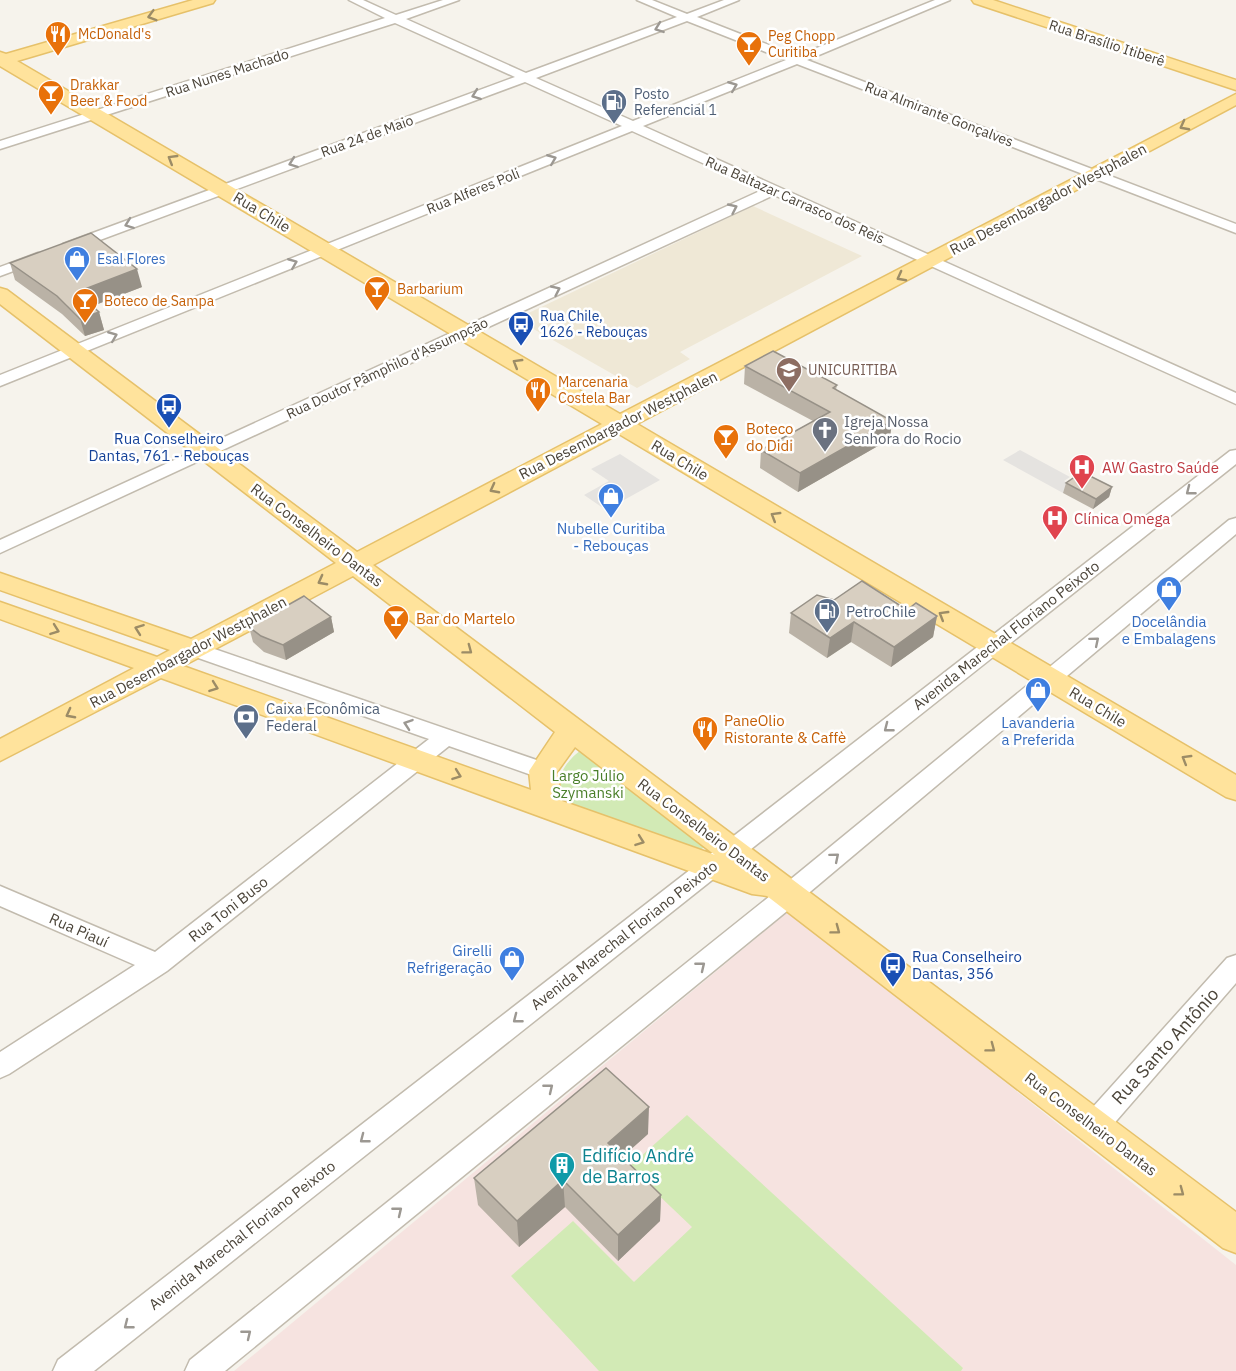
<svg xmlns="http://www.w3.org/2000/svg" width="1236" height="1371" font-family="'IBM Plex Sans',sans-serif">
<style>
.education{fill:#efe8d6}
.medical{fill:#f6e3e0}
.green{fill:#d2eab5}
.parking{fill:#e5e3e0}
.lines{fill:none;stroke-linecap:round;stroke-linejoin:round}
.minor-casing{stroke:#c2bbae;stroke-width:3}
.major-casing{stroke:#e6c16a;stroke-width:3}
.minor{fill:#fff;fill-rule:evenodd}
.major{fill:#ffe39c;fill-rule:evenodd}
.wall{fill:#bab2a6}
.shaded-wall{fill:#979187}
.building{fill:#d8cfc1;stroke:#979187;stroke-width:1.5}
.oneway{stroke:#9c8c66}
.oneway2{stroke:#9c9892}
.labels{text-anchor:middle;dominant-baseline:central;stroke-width:5;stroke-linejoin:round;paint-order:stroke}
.far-food-label{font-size:14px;fill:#c56008;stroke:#fff;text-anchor:start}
.far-street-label{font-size:14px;fill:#4b4439;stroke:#fff}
.far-service-label{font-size:14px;fill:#4e5e75;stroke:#fff;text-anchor:start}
.far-shop-label{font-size:14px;fill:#366cbe;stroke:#fff;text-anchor:start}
.far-transit-label{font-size:14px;fill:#164399;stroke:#fff;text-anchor:start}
.far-education-label{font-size:14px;fill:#785e54;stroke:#fff;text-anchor:start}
.street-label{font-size:15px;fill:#4b4439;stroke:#fff}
.worship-label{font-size:15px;fill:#5b616d;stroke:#fff;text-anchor:start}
.food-label{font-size:15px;fill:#c56008;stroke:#fff;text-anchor:start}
.transit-label{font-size:15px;fill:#164399;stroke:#fff}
.health-label{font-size:15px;fill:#be3a42;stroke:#fff;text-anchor:start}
.shop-label{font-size:15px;fill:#366cbe;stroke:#fff}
.service-label{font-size:15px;fill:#4e5e75;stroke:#fff;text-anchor:start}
.park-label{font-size:15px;fill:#4a7f2a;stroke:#fff}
.near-street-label{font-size:18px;fill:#4b4439;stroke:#fff}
.near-culture-label{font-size:18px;fill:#0d838f;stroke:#fff;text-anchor:start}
</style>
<rect width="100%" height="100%" fill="#f6f3ec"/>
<path class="education" d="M753 206 862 256 680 352 690 359 637 388 516 319Z"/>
<path class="medical" d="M789 911 1236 1265V1371H234Z"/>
<path class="green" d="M582 749 708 845 700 850 568 803C552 780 563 764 582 749Z
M687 1115 963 1368 961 1371H599L511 1276 573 1221 634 1282 692 1227 629 1167Z"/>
<path class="parking" d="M1020 450 1070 477 1064 481 1074 486 1063 493 1003 460Z
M620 454 660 480 606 510 584 495 609 481 591 469Z"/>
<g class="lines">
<g class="minor-casing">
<path id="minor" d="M349 0H363L396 15 443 0H459L406 19 526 73 677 17 637 0H652L687 14 724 0H739L697 17 797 56 935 0H950L807 60 1236 224V233L797 64 643 126 1236 393V404L774 195 0 553V540L762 190 632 131 0 386V375L622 126 525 82 73 250H63L61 247 63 244 515 77 395 23 0 149V141L385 18ZM687 21 786 60 633 121 536 78Z
M38 253 43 254 45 257 43 260 0 276V267Z
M1236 450V464L94 1371H53L58 1360 1230 451Z
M1236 518V534L798 902 225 1371H185L190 1360 780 888 1229 520Z
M194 642 551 765 554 771 551 777 543 779 449 746 167 971 9 1074 0 1078V1052L135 965 0 906V886L155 952 429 739 187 654 184 649 187 644Z
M1236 955V983L1104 1135 1094 1138 1084 1135 1080 1126 1084 1117 1227 958Z"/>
</g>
<g class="major-casing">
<path id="major" d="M193 0H215L213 3 17 61 620 414 1236 94V105L637 424 1236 775V800L1226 797 619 434 373 565 1236 1212V1253L1223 1248 767 896 752 894 161 678 0 761V739L134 668 0 619V602L157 657 170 650 0 590V573L191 639 336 563 0 304V288L7 290 357 552 602 424 0 66V52L6 54ZM353 576 555 732 529 771 531 790 183 666ZM575 747 715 855 562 801 557 772Z
M972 0H993L1236 80V90L974 3Z"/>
</g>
<use href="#minor" class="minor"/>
<use href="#major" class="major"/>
</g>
<path class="wall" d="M10 263 142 287 93 306 99 312 104 330 85 336 62 314 15 280Z
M745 366 837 385 836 390 890 439 798 492 760 468 761 450 813 421 744 384Z
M1066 483 1112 487 1109 497 1093 509 1063 493Z
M834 600 907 610 937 616 933 637 891 667 851 642 827 658 789 633 791 613Z
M331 617 334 632 286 660 264 652 253 642 249 627Z
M648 1134 622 1157 661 1195 660 1221 618 1261 565 1207 519 1247 478 1205 474 1178Z"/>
<path class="shaded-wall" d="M137 269 142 287 82 310 77 292Z
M99 312 104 330 85 336 80 319Z
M892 421 890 439 798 492 800 473Z
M1112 487 1109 497 1093 509 1096 499Z
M937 616 933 637 891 667 894 647Z
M331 617 334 632 286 660 283 645Z
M854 622 851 642 827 658 830 638Z
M649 1107 648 1134 608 1170V1143Z
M563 1180 565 1207 519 1247 517 1221Z
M661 1195 660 1221 618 1261V1235Z"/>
<path class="building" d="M91 233 137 269 77 292 99 312 80 319 57 296 10 263Z
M773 351 837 385 833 388 892 421 800 473 761 450 830 412 745 366Z
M1082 472 1112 487 1096 499 1066 483Z
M862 581 907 610 916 603 937 616 894 647 854 622 830 638 791 613 817 595 834 600Z
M304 596 331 617 283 645 261 636 249 627Z
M606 1068 649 1107 608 1143 661 1195 618 1235 563 1180 517 1221 474 1178Z"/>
<defs><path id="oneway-chevron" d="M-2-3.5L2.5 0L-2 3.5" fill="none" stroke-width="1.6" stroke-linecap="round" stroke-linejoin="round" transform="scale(1.5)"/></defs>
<g class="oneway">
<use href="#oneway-chevron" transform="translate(152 16) rotate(164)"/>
<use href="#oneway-chevron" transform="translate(1184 126) rotate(152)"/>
<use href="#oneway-chevron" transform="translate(172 159) rotate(-149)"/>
<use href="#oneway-chevron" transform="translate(901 277) rotate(152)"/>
<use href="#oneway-chevron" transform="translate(517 363) rotate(-149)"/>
<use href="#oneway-chevron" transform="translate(494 489) rotate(152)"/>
<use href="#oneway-chevron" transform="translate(775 516) rotate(-149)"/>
<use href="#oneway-chevron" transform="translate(322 581) rotate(152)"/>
<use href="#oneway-chevron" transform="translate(943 615) rotate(-149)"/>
<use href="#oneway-chevron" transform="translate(139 629) rotate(-160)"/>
<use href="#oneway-chevron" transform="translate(55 630) rotate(20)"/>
<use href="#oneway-chevron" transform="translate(468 650) rotate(37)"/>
<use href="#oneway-chevron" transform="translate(214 687) rotate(20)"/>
<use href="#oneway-chevron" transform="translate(70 714) rotate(152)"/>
<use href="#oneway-chevron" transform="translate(1186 759) rotate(-149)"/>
<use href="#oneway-chevron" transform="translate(457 775) rotate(20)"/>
<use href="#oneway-chevron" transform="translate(640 841) rotate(20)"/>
<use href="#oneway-chevron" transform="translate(836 930) rotate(37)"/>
<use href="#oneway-chevron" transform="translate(991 1048) rotate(37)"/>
<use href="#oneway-chevron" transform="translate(1180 1192) rotate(37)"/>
</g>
<g class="oneway2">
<use href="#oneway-chevron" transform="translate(659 28) rotate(160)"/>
<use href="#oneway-chevron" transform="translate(733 86) rotate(-22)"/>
<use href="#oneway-chevron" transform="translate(476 95) rotate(160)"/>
<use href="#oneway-chevron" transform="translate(552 159) rotate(-22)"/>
<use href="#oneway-chevron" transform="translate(293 163) rotate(160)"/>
<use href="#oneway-chevron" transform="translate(733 208) rotate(-25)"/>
<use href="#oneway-chevron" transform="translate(129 224) rotate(160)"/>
<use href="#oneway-chevron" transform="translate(293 263) rotate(-22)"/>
<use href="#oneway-chevron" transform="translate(556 290) rotate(-25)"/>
<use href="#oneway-chevron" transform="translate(113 336) rotate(-22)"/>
<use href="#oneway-chevron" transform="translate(1190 491) rotate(142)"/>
<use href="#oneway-chevron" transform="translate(1095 641) rotate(-40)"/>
<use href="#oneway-chevron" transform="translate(408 724) rotate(-161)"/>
<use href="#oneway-chevron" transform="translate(888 728) rotate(142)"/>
<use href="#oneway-chevron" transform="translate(835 857) rotate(-40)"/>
<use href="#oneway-chevron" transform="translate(701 966) rotate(-39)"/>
<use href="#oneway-chevron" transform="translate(517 1019) rotate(142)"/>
<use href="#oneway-chevron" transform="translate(549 1088) rotate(-39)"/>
<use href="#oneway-chevron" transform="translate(364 1139) rotate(142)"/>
<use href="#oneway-chevron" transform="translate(398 1211) rotate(-39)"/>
<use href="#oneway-chevron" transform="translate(128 1325) rotate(142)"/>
<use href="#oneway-chevron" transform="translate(247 1334) rotate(-39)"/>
</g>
<defs>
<g id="restaurant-pin" transform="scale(1.35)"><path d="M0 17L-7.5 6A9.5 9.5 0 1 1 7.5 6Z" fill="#e8710a" stroke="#fff"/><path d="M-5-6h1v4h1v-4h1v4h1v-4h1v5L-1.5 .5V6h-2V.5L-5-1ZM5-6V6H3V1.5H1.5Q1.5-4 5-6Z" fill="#fff"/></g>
<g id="bar-pin" transform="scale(1.35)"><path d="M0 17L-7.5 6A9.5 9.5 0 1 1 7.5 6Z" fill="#e8710a" stroke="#fff"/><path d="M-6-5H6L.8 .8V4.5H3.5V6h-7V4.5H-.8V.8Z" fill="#fff"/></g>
<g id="fuel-pin" transform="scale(1.35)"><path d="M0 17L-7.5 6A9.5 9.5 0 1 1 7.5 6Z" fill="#5c6f8a" stroke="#fff"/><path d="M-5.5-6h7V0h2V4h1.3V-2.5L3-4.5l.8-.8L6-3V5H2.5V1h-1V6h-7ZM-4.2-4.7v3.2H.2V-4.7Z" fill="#fff"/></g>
<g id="shop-pin" transform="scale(1.35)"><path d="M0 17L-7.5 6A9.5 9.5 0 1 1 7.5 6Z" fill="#3f7fe0" stroke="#fff"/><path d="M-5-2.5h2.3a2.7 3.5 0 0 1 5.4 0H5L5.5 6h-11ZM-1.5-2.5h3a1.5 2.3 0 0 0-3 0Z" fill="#fff"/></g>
<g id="bus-pin" transform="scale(1.35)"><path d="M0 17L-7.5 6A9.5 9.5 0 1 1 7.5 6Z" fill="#1a4fb4" stroke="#fff"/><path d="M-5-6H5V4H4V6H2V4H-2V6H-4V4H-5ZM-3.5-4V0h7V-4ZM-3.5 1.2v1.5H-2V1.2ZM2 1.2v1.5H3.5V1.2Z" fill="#fff"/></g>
<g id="university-pin" transform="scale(1.35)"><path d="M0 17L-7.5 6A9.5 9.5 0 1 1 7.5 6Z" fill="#8d6e63" stroke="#fff"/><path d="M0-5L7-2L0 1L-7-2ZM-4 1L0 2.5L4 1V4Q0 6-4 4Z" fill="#fff"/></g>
<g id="church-pin" transform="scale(1.35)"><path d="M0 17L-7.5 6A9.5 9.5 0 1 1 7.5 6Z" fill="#6b7280" stroke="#fff"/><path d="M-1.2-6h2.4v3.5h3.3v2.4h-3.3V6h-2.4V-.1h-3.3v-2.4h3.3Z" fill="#fff"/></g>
<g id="hospital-pin" transform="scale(1.35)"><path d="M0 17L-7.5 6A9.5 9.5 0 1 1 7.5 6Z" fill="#e0444e" stroke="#fff"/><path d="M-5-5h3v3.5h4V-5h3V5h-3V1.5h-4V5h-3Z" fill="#fff"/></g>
<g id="bank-pin" transform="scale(1.35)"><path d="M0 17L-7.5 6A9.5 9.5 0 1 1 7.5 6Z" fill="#5c6f8a" stroke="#fff"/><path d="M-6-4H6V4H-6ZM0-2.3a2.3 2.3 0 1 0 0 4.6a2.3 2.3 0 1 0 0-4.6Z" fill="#fff"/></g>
<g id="building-pin" transform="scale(1.35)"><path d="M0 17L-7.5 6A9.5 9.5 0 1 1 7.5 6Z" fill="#0f9aa8" stroke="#fff"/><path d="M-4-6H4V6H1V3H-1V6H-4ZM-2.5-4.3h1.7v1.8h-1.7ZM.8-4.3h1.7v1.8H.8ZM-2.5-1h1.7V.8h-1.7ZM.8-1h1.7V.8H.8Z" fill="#fff"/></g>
</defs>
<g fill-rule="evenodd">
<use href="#restaurant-pin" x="58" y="34"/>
<use href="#bar-pin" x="749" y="44"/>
<use href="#bar-pin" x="51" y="93"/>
<use href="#fuel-pin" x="614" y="102"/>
<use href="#shop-pin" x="77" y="259"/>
<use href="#bar-pin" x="377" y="289"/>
<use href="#bar-pin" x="85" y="301"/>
<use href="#bus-pin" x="521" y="324"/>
<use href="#university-pin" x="789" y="370"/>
<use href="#restaurant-pin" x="538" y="390"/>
<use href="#bus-pin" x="169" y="406"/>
<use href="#church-pin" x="825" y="430"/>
<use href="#bar-pin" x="726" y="437"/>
<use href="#hospital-pin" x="1082" y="467"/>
<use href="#shop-pin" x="611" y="496"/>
<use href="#hospital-pin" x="1055" y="518"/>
<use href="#shop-pin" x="1169" y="589"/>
<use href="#fuel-pin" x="827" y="611"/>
<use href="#bar-pin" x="396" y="618"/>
<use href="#shop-pin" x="1038" y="690"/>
<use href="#bank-pin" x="246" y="717"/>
<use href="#restaurant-pin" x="705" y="729"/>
<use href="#shop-pin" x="512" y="959"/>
<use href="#bus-pin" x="893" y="965"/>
<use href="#building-pin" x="562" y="1165"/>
</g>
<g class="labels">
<g class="far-food-label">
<text x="78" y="34">McDonald's</text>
<text x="768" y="36">Peg Chopp<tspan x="768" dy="16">Curitiba</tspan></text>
<text x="70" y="85">Drakkar<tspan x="70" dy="16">Beer &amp; Food</tspan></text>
<text x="397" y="289">Barbarium</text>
<text x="104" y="301">Boteco de Sampa</text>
<text x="558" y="382">Marcenaria<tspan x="558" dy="16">Costela Bar</tspan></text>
</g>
<g class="far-street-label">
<text transform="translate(1107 43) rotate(18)">Rua Brasílio Itiberê</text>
<text transform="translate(227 73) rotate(-18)">Rua Nunes Machado</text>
<text transform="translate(939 114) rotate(21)">Rua Almirante Gonçalves</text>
<text transform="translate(367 136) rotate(-20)">Rua 24 de Maio</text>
<text transform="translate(473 191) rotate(-22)">Rua Alferes Poli</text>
<text transform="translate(795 200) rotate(24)">Rua Baltazar Carrasco dos Reis</text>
<text transform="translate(387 368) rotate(-25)">Rua Doutor Pâmphilo d'Assumpção</text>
</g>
<g class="far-service-label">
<text x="634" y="94">Posto<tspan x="634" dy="16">Referencial 1</tspan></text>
</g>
<g class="far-shop-label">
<text x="97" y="259">Esal Flores</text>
</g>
<g class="far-transit-label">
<text x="540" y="316">Rua Chile,<tspan x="540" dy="16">1626 - Rebouças</tspan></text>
</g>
<g class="far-education-label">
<text x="808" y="370">UNICURITIBA</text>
</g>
<g class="street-label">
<text transform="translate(1048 199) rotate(-28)">Rua Desembargador Westphalen</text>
<text transform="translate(262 212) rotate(31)">Rua Chile</text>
<text transform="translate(618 425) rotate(-27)">Rua Desembargador Westphalen</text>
<text transform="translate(680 460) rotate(31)">Rua Chile</text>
<text transform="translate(317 535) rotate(37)">Rua Conselheiro Dantas</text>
<text transform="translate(1006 635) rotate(-38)">Avenida Marechal Floriano Peixoto</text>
<text transform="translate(188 652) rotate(-28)">Rua Desembargador Westphalen</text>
<text transform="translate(1098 707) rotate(31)">Rua Chile</text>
<text transform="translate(704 830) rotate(37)">Rua Conselheiro Dantas</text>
<text transform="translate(228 909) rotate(-38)">Rua Toni Buso</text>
<text transform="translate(79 930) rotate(24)">Rua Piauí</text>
<text transform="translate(624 935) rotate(-38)">Avenida Marechal Floriano Peixoto</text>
<text transform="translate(1091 1124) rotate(37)">Rua Conselheiro Dantas</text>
<text transform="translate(242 1235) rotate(-38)">Avenida Marechal Floriano Peixoto</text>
</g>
<g class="worship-label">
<text x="844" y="421">Igreja Nossa<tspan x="844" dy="17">Senhora do Rocio</tspan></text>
</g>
<g class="food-label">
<text x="746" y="428">Boteco<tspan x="746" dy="17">do Didi</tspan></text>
<text x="416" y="618">Bar do Martelo</text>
<text x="724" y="720">PaneOlio<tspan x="724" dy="17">Ristorante &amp; Caffè</tspan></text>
</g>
<g class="transit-label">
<text x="169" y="438">Rua Conselheiro<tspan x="169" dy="17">Dantas, 761 - Rebouças</tspan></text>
<text x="912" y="956" text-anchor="start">Rua Conselheiro<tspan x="912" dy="17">Dantas, 356</tspan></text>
</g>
<g class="health-label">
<text x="1102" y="467">AW Gastro Saúde</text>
<text x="1074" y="518">Clínica Omega</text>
</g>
<g class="shop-label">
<text x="611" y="528">Nubelle Curitiba<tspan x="611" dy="17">- Rebouças</tspan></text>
<text x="1169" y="621">Docelândia<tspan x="1169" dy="17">e Embalagens</tspan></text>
<text x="1038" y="722">Lavanderia<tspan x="1038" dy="17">a Preferida</tspan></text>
<text x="492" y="950" text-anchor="end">Girelli<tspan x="492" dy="17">Refrigeração</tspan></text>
</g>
<g class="service-label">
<text x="846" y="611">PetroChile</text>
<text x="266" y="708">Caixa Econômica<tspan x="266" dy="17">Federal</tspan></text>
</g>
<g class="park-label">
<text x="588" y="775">Largo Júlio<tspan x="588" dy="17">Szymanski</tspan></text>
</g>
<g class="near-street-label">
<text transform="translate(1165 1046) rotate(-48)">Rua Santo Antônio</text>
</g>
<g class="near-culture-label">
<text x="582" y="1155">Edifício André<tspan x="582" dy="21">de Barros</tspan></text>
</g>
</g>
</svg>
